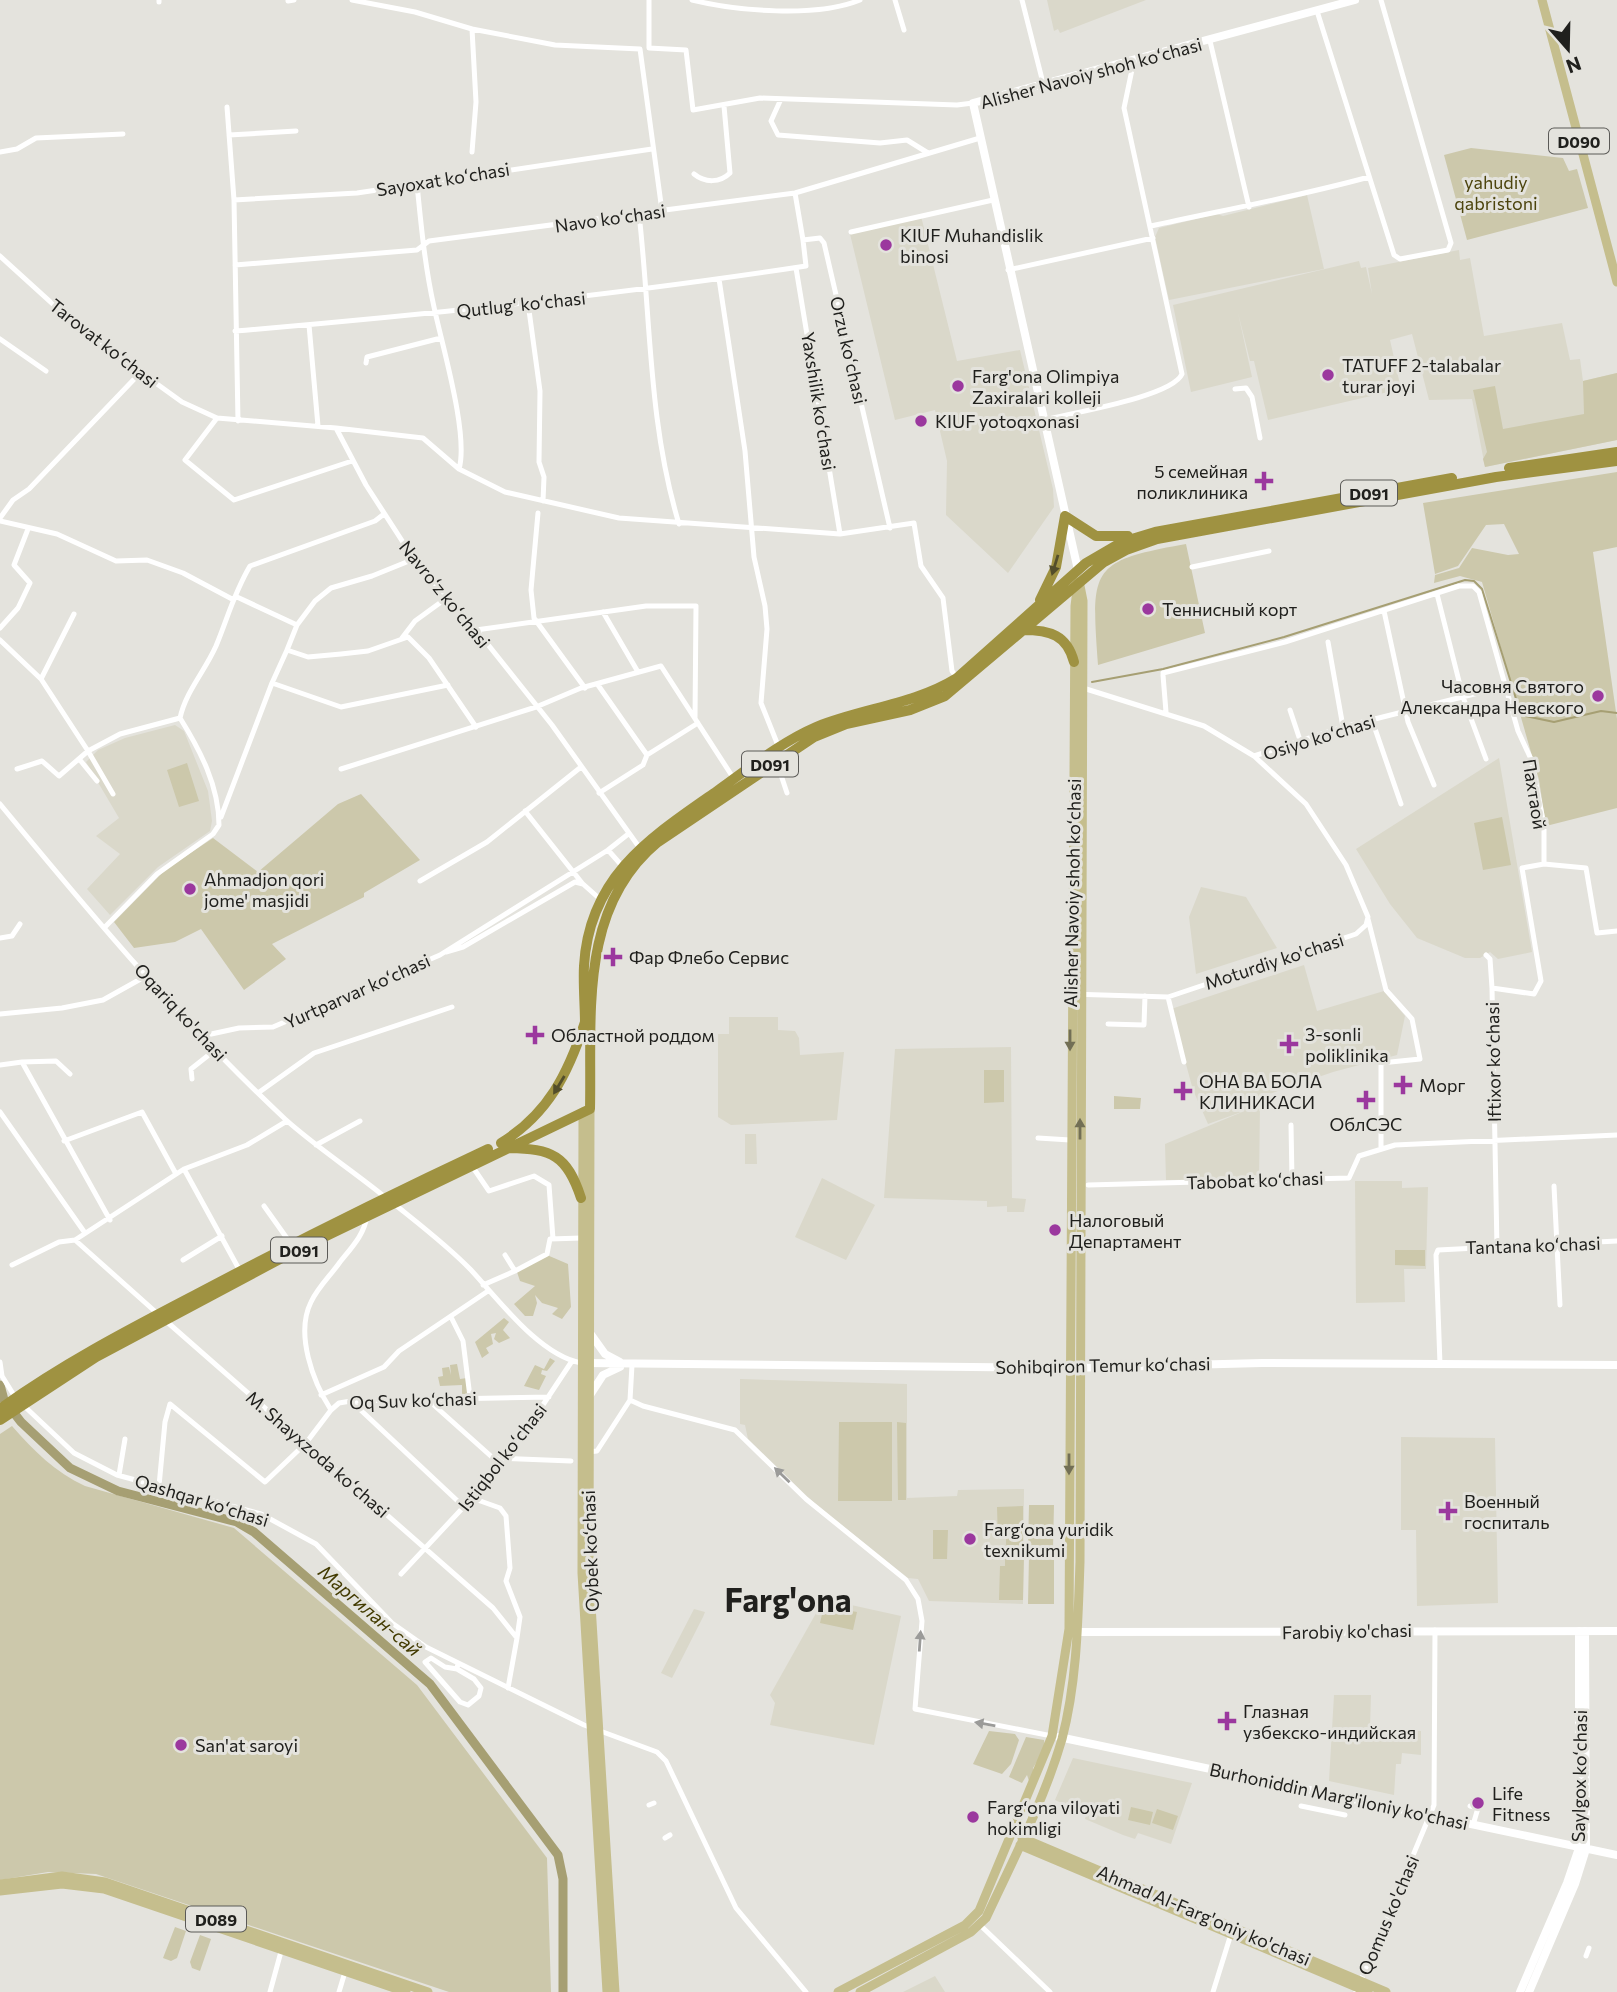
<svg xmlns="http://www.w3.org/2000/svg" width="1617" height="1992" font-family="Commissioner,sans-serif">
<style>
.built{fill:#dad8ca}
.green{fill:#ccc8ab}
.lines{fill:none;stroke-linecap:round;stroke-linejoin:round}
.stream{stroke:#a69f73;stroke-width:2}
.river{stroke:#a69f73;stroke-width:9}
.street{stroke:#fff;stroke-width:5}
.secondary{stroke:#fff;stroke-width:8}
.primary{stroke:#c5be8d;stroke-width:9}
.highway{stroke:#9f9241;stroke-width:10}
.oneway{fill:#534e2b}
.oneway2{fill:#726f55}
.oneway3{fill:#9b9b99}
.poi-dot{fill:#9b389e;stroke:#e4e3dd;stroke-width:2.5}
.labels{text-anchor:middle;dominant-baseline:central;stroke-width:6;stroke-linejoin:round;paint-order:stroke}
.shield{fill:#e4e3dd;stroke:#5b5a57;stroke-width:2}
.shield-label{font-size:16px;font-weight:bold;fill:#20201d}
.street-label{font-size:18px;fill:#20201d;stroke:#e4e3dd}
.park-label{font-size:18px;fill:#4c440d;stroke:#e4e3dd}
.poi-label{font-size:18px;fill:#20201d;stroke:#e4e3dd;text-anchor:start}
.water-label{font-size:19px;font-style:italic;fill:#423a00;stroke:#e4e3dd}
.town-label{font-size:32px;font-weight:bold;fill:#20201d;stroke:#e4e3dd}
</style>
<rect width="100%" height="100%" fill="#e4e3dd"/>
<path class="built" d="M1047 0H1146L1060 33 1058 29 1054 31Z
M1307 195 1324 269 1169 300 1155 237 1159 228 1217 214 1223 216Z
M921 216 957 361 1020 350 1053 489 1054 507 1008 573 946 515 947 461 935 410 895 420 850 234Z
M1459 250 1460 260 1470 258 1484 336 1562 323 1570 360 1580 359 1583 381 1617 373V440L1485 467 1472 399 1429 400 1412 334 1390 340 1401 389 1268 420 1254 361H1250L1238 313 1252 377 1191 392 1173 305 1359 261 1361 268 1366 267 1372 294 1368 268Z
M175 725 184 731 208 791 212 821 210 831 158 867 110 915 87 889 120 854 96 836 119 818 86 762 98 750 125 738Z
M1499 758 1532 952 1498 959 1490 952 1480 958H1465L1417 938 1390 904 1356 849Z
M1201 887 1246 897 1277 948 1196 974 1189 917Z
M1304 965 1317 1011 1384 991 1405 1016 1397 1055 1333 1072 1266 1095 1260 1104 1259 1179 1166 1180 1165 1144 1247 1110 1208 1124 1193 1090 1171 1009Z
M729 1017H778V1030L795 1031 799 1038 800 1055 844 1052 837 1120 731 1125 718 1117V1034H729Z
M1011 1047 1012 1198 1026 1199 1024 1212H1007V1206L987 1207V1201L884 1198 895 1049Z
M745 1134H756L757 1164H745Z
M822 1178 875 1205 846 1260 795 1237Z
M1355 1181H1402V1188L1428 1187 1426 1269H1404L1405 1302 1356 1303Z
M740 1379 907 1384V1498L957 1496 958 1490 1024 1489 1023 1604 929 1601 918 1579 908 1578 814 1503 748 1439 745 1425 740 1424Z
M1401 1437 1495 1438 1498 1603 1417 1606 1416 1530H1401Z
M824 1599 901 1616 874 1745 770 1725 775 1703 770 1695Z
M694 1609 705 1612 703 1617 672 1678 661 1673Z
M1334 1695H1371L1370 1728 1421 1731V1755L1402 1753 1401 1764H1396L1394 1795 1329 1781Z
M1073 1758 1192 1783 1171 1844 1138 1833 1135 1839 1123 1835 1085 1819 1086 1815 1055 1800Z
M935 1976 945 1992H903Z"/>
<path class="green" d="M1471 148 1563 158 1569 171 1577 169 1588 208 1467 240 1444 155Z
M1617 373V440L1485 467 1483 459 1487 452 1473 390 1495 386 1503 429 1584 414 1583 381Z
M1617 472V547L1593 552 1617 719V808L1546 826 1539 780 1482 582 1460 576 1434 583 1435 575 1459 568 1472 548 1508 555 1519 554 1504 524 1486 525 1458 566 1435 574 1423 503Z
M1186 544 1205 633 1098 665C1091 568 1090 561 1186 544Z
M187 763 199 801 179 807 167 770Z
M361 794 420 860 364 893V897L272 944 286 959 244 990 201 929 175 942 134 948 114 922 165 870 213 838 258 872 338 804Z
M1502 817 1511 865 1483 870 1474 823Z
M984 1070H1004V1102L984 1103Z
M1114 1096 1141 1098 1140 1109H1114Z
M1395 1250H1425V1266L1395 1265Z
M547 1255 568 1264 571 1307 562 1319 552 1314 558 1308 542 1303 535 1295 537 1303 533 1316H525L514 1304 535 1286 520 1281 517 1272Z
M504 1318 509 1322 503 1330 510 1338 499 1343 494 1339 496 1333 491 1334 493 1344 486 1348 489 1353 482 1358 475 1342Z
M550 1358 555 1361 547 1371 542 1370 541 1374 546 1376 539 1390 524 1386 535 1365 544 1369Z
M457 1364 460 1379 467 1378 469 1394H462V1385L440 1386 438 1377 443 1376 442 1368 449 1367 451 1375 450 1365Z
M839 1422H892V1501H838Z
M897 1422 906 1423V1500H898Z
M12 1426C34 1451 55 1472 85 1486L234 1528 417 1685 547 1858 551 1992H449L96 1874 48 1872 0 1880V1434Z
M1029 1505H1054L1053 1548 1028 1547Z
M1023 1506V1547H1006V1539H998L997 1507Z
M933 1530H948L947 1559H933Z
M1005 1556H1024L1023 1600H999L1000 1566H1005Z
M1029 1556H1054V1604H1028Z
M824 1606 857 1612 853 1630 820 1623Z
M989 1731 1015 1734 1019 1740 1011 1764 1002 1774 973 1764Z
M1026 1737 1044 1740 1045 1748 1033 1768 1036 1777 1033 1780 1029 1781 1027 1775 1022 1783 1009 1777Z
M1131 1807 1153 1812 1150 1825 1128 1820Z
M1157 1809 1178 1816 1173 1830 1152 1823Z
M175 1927 186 1931 177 1958 171 1961 163 1958Z
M200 1935 211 1939 200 1971 192 1968 190 1962Z"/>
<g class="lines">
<path class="stream" d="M1092 682 1163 669 1284 637 1465 580 1474 581 1482 589 1521 715 1554 722 1601 711 1617 713"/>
<path class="river" d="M0 1385 4 1400 21 1422 70 1468 118 1491 237 1522 254 1532 430 1684 558 1855 563 1879V1992"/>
<path class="street" d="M159 0V2
M352 0 415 12 472 29 476 102 472 152
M649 0V48L686 50 693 110 760 98 957 105 973 103
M692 0C737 11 816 18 860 0
M895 0 904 30
M1022 0 1043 83
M288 1 294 0
M1317 11 1394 255 1400 259 1448 250 1451 243 1381 0
M472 29 555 45 640 49 662 211
M1210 41 1249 207
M781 99 771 121 778 135 880 143 907 140 928 153
M227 107 234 200 238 421
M229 135 296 131
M0 152 17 149 36 138 123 134
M694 174C705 183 720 183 730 173L724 106
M417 184C421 225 425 267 434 307 442 345 469 435 459 469
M795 193 803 240 820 238 824 243 890 528
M234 200 357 193 652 149
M639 214C651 318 648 422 679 524
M1151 226C1224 210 1296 197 1369 177
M851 232 993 200
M0 256 78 327 182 402 217 418 336 428 366 485 419 567 462 612 552 725 639 847
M235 265 417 250 429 241 795 193 980 138
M796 268 840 534
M1008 270 1153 238
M719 279 745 451 754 557 765 606 767 629 761 703 779 748
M528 303 540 391 539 462 544 477 543 501
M309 325 318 426
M235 331C426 315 616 295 806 266L803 240
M0 339 46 371
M366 363 367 357 441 338
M1235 389 1246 388 1252 397 1260 438
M217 418 185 460 234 500 352 461
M1044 420C1070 413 1172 397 1182 374L1124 108 1134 60
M336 428 423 438 459 469 505 492 619 518 840 534 914 523 921 566 943 598 952 671 957 678
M538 513 531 590 534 618 585 688
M0 518 13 500 29 489 140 373
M0 521 57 534 116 561 147 560 183 573 232 599 237 597 297 625 287 650 308 657 341 654 368 651 408 637 429 658 476 727
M1192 567 1269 551
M1437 594 1463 697 1486 759
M1384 611 1408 722 1434 785
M603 612 638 672
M297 625 315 601 331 588 372 576 414 559
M0 628 18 608 30 583 14 565 28 529
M476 630 646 606H696L695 718
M402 638 415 621 448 597
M0 640 41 679 88 751 120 734 180 718
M1328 642 1343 727
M287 650 272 683 341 707 448 685
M1163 673 1285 642 1459 586H1473L1479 592 1518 731 1531 759 1544 825V864
M1163 675 1166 712
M41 679 74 614
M598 685 647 755
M1290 710 1300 740
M1372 720 1401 804
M1254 756 1343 727 1506 686
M80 760 97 781
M777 763 787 793
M17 769 42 761 59 776 88 751 113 794
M341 769 536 707 581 688 661 666 734 779
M599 793 643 765 647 755 698 723
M0 804C90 913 181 1022 285 1119 316 1147 352 1170 385 1197
M525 811 582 883
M221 817 272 683
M608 850 623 867
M420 881 487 842 581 767
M1368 919 1386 990 1412 1019 1420 1059 1381 1063V1147
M105 927 157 874 213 834 219 825C219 786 200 750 180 718 186 691 205 671 216 646 228 617 234 593 250 566L375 521 384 514
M0 938 12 936 20 924
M446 952 463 947 575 882 583 884 601 900
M1486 955 1490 959 1492 988
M1070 994 1168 997 1356 934 1366 925 1368 917 1346 865 1306 804 1254 756 1204 726 1083 688
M1168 997 1184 1062
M0 1014 62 1008 103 1000 146 976
M1108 1024 1144 1025 1145 996
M202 1036 239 1028 273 1027 440 955 608 850 627 835
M22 1062 56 1061 70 1074
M0 1065 22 1062 110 1220
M192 1079 191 1069 215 1050
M258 1093 314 1053 452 1007
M0 1112 85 1233
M1291 1125 1292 1179
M1038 1138 1070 1140
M64 1141 142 1112 176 1174
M316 1145 360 1121
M472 1166 489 1191 534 1176 549 1185 553 1239
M184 1169 240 1271
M1088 1185 1349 1178 1359 1156 1395 1145 1617 1135
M1554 1186 1560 1305
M393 1203C419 1224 448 1246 471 1270 499 1300 539 1355 581 1363
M264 1206 291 1244
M367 1216C364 1235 352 1247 340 1262 331 1275 318 1287 311 1302 295 1334 313 1382 331 1410L339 1403 351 1401 549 1397
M75 1240 159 1315
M1497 1248 1492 988 1534 994 1541 981 1522 868 1544 864 1586 868 1597 933 1617 931
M183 1260 222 1236
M12 1265 59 1242 75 1240 184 1169 247 1145 287 1121
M515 1271 547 1254 550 1239 581 1238
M483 1285 515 1271 505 1255
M451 1317 463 1341 470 1397
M166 1321 493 1608 517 1638 508 1688
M0 1362 2 1376 15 1397
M1440 1364 1436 1255 1438 1250 1617 1241
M632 1365 630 1400 643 1406 735 1430 806 1499 906 1580 918 1599 922 1621 915 1709 1052 1736
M321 1395 384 1367 399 1351 488 1291
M427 1399 493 1458 571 1461
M351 1401 464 1507
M22 1404 74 1453 117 1475 261 1514 316 1544 392 1623 426 1647 584 1725 657 1752 666 1761 736 1908 806 1992
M588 1452 597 1451 630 1400
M119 1475 125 1439
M159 1486 165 1422 170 1404 265 1482 306 1443 331 1410
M472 1498 500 1508 506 1516 510 1568 506 1581 520 1617 517 1638
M401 1574 472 1498 498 1460 529 1426 572 1361
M457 1669 445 1667 431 1658 425 1662 460 1702 468 1705 479 1696 481 1688 474 1679 457 1669 458 1663
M649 1805 654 1803
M1301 1806 1345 1815
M1470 1806 1478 1808 1473 1825
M665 1838 670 1835
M980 1925 1050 1992
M1586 1956 1589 1948
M270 1992 282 1948
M339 1992 345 1972
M1213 1992 1231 1934
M1356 1992 1434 1805 1435 1630"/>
<path class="secondary" d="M1078 570 973 103 1355 0
M590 1333 605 1354 620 1362
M584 1363 1069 1368 1262 1363 1617 1365
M590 1395 603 1375 620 1367
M1078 1632 1617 1631
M1059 1737 1617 1855
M1520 1992 1567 1883 1579 1848V1631
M1529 1992 1575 1884 1586 1849 1585 1631"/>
<path class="primary" d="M1542 0 1617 282
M590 1109 589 1573 615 1992
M583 1112 582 1573 607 1992
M1022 1838 1386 1992
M1020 1845 1368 1992
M0 1884 62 1876 105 1882 428 1992
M0 1891 62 1884 104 1889 406 1992
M838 1992 965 1925 979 1911 1052 1736 1069 1629 1075 606 1078 582
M860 1992 971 1932 986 1918C1013 1860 1044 1801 1062 1739 1077 1682 1078 1621 1080 1562L1083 601 1080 586"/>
<path class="highway" d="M1509 468 1617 452
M1065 516 1096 536H1128
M1040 600 1056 567 1065 516
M1023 630C1050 630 1067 635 1074 662
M585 1024C585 1005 583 985 584 966 589 876 651 837 717 791 748 769 781 742 816 727 863 708 913 705 957 678L1086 563 1122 542 1155 532 1452 478
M501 1143C548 1114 568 1074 585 1022
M509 1148C552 1149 567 1155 581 1198
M0 1409C62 1364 130 1329 197 1294 293 1243 390 1195 488 1149
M0 1420 96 1357 293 1252 590 1109C592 1015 578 908 658 842L814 737 846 724 910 710 945 696 1104 562 1126 550 1157 539 1496 477 1617 461"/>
</g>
<defs><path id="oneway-solid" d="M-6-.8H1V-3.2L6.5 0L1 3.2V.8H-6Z" transform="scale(1.75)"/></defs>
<g class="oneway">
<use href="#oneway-solid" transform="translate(1055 565) rotate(107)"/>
<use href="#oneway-solid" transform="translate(559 1085) rotate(121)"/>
</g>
<g class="oneway2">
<use href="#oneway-solid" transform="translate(1070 1040) rotate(90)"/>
<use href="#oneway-solid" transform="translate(1080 1129) rotate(-90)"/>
<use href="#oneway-solid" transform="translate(1069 1464) rotate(90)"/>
</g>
<g class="oneway3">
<use href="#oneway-solid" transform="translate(782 1475) rotate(-136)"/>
<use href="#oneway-solid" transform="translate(920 1641) rotate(-86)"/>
<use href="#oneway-solid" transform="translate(985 1724) rotate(-170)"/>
</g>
<g class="poi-dot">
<circle cx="886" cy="245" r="7"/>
<circle cx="1328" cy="375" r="7"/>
<circle cx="958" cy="386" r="7"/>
<circle cx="921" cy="421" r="7"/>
<path d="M1260.5 470.5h7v7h7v7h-7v7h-7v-7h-7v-7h7z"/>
<circle cx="1148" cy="609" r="7"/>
<circle cx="1598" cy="696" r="7"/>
<circle cx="190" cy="889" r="7"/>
<path d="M609.5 946.5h7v7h7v7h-7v7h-7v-7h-7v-7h7z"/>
<path d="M531.5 1024.5h7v7h7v7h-7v7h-7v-7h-7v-7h7z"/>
<path d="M1285.5 1033.5h7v7h7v7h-7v7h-7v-7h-7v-7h7z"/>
<path d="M1399.5 1074.5h7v7h7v7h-7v7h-7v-7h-7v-7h7z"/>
<path d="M1179.5 1080.5h7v7h7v7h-7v7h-7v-7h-7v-7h7z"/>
<path d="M1362.5 1089.5h7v7h7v7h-7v7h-7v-7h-7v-7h7z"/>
<circle cx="1055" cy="1230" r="7"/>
<path d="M1444.5 1500.5h7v7h7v7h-7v7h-7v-7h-7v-7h7z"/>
<circle cx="970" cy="1539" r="7"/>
<path d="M1223.5 1710.5h7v7h7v7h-7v7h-7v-7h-7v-7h7z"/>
<circle cx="181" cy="1745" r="7"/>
<circle cx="1478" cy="1803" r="7"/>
<circle cx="973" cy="1817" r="7"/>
</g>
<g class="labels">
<g class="shield">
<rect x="1549" y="128.5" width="60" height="25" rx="5"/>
<rect x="1341" y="480.5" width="56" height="25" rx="5"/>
<rect x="742" y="751.5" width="56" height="25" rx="5"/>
<rect x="271" y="1237.5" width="56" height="25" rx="5"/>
<rect x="186" y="1906.5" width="60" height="25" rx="5"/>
</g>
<g class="shield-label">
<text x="1579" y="141">D090</text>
<text x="1369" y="493">D091</text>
<text x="770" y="764">D091</text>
<text x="299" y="1250">D091</text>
<text x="216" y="1919">D089</text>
</g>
<g class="street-label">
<text transform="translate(1091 73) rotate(-15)">Alisher Navoiy shoh koʻchasi</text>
<text transform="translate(443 179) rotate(-9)">Sayoxat koʻchasi</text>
<text transform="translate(610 218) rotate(-8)">Navo koʻchasi</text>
<text transform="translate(521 304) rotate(-6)">Qutlugʻ koʻchasi</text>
<text transform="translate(104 343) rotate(38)">Tarovat koʻchasi</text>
<text transform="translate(849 350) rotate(77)">Orzu koʻchasi</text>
<text transform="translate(819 401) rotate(81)">Yaxshilik koʻchasi</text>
<text transform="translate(445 594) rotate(51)">Navroʻz koʻchasi</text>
<text transform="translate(1319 737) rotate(-17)">Osiyo koʻchasi</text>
<text transform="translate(1535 794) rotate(81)">Пахтаой</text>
<text transform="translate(1072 893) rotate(-89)">Alisher Navoiy shoh koʻchasi</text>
<text transform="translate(1274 961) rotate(-18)">Moturdiy ko'chasi</text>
<text transform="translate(357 991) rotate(-24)">Yurtparvar koʻchasi</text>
<text transform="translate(181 1012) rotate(47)">Oqariq ko'chasi</text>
<text transform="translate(1493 1062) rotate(-91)">Iftixor koʻchasi</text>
<text transform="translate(1255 1180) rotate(-2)">Tabobat koʻchasi</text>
<text transform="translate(1533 1245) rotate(-2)">Tantana koʻchasi</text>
<text transform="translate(1103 1365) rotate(-1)">Sohibqiron Temur koʻchasi</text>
<text transform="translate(413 1400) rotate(-2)">Oq Suv koʻchasi</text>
<text transform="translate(318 1454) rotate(41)">M. Shayxzoda koʻchasi</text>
<text transform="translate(502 1457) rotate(-52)">Istiqbol koʻchasi</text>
<text transform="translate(202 1500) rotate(17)">Qashqar koʻchasi</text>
<text transform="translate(590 1551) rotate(-92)">Oybek ko‘chasi</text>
<text transform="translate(1347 1631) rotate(-1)">Farobiy ko'chasi</text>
<text transform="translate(1579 1776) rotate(-89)">Saylgox koʻchasi</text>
<text transform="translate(1339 1796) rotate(12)">Burhoniddin Marg'iloniy ko'chasi</text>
<text transform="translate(1204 1915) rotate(23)">Ahmad Al-Farg'oniy ko'chasi</text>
<text transform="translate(1388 1915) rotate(-67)">Qomus ko'chasi</text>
</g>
<g class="park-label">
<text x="1496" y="182">yahudiy<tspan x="1496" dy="21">qabristoni</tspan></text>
</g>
<g class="poi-label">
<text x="900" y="235">KIUF Muhandislik<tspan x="900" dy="21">binosi</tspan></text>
<text x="1342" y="365">TATUFF 2-talabalar<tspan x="1342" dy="21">turar joyi</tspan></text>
<text x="972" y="376">Farg'ona Olimpiya<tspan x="972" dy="21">Zaxiralari kolleji</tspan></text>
<text x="935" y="421">KIUF yotoqxonasi</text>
<text x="1248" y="471" text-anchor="end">5 семейная<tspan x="1248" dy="21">поликлиника</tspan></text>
<text x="1162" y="609">Теннисный корт</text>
<text x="1584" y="686" text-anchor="end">Часовня Святого<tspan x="1584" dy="21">Александра Невского</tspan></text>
<text x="204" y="879">Ahmadjon qori<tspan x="204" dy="21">jome' masjidi</tspan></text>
<text x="629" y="957">Фар Флебо Сервис</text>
<text x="1305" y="1034">3-sonli<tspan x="1305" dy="21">poliklinika</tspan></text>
<text x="551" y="1035">Областной роддом</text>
<text x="1199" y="1081">ОНА ВА БОЛА<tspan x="1199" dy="21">КЛИНИКАСИ</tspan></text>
<text x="1419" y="1085">Морг</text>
<text x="1366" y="1124" text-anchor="middle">ОблСЭС</text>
<text x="1069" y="1220">Налоговый<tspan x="1069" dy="21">Департамент</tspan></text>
<text x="1464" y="1501">Военный<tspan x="1464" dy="21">госпиталь</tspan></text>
<text x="984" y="1529">Farg‘ona yuridik<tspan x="984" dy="21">texnikumi</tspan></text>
<text x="1243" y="1711">Глазная<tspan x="1243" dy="21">узбекско-индийская</tspan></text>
<text x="195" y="1745">San'at saroyi</text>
<text x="1492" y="1793">Life<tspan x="1492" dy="21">Fitness</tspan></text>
<text x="987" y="1807">Farg‘ona viloyati<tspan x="987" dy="21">hokimligi</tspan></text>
</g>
<g class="water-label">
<text transform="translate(370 1610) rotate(41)">Маргилан-сай</text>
</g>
<g class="town-label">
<text x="788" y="1599">Farg'ona</text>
</g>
</g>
<g transform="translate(1568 49) rotate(160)" stroke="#e4e3dd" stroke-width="5" paint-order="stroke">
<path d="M0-5L12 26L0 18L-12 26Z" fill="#20201d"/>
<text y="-10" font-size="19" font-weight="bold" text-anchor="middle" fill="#20201d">N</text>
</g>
</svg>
